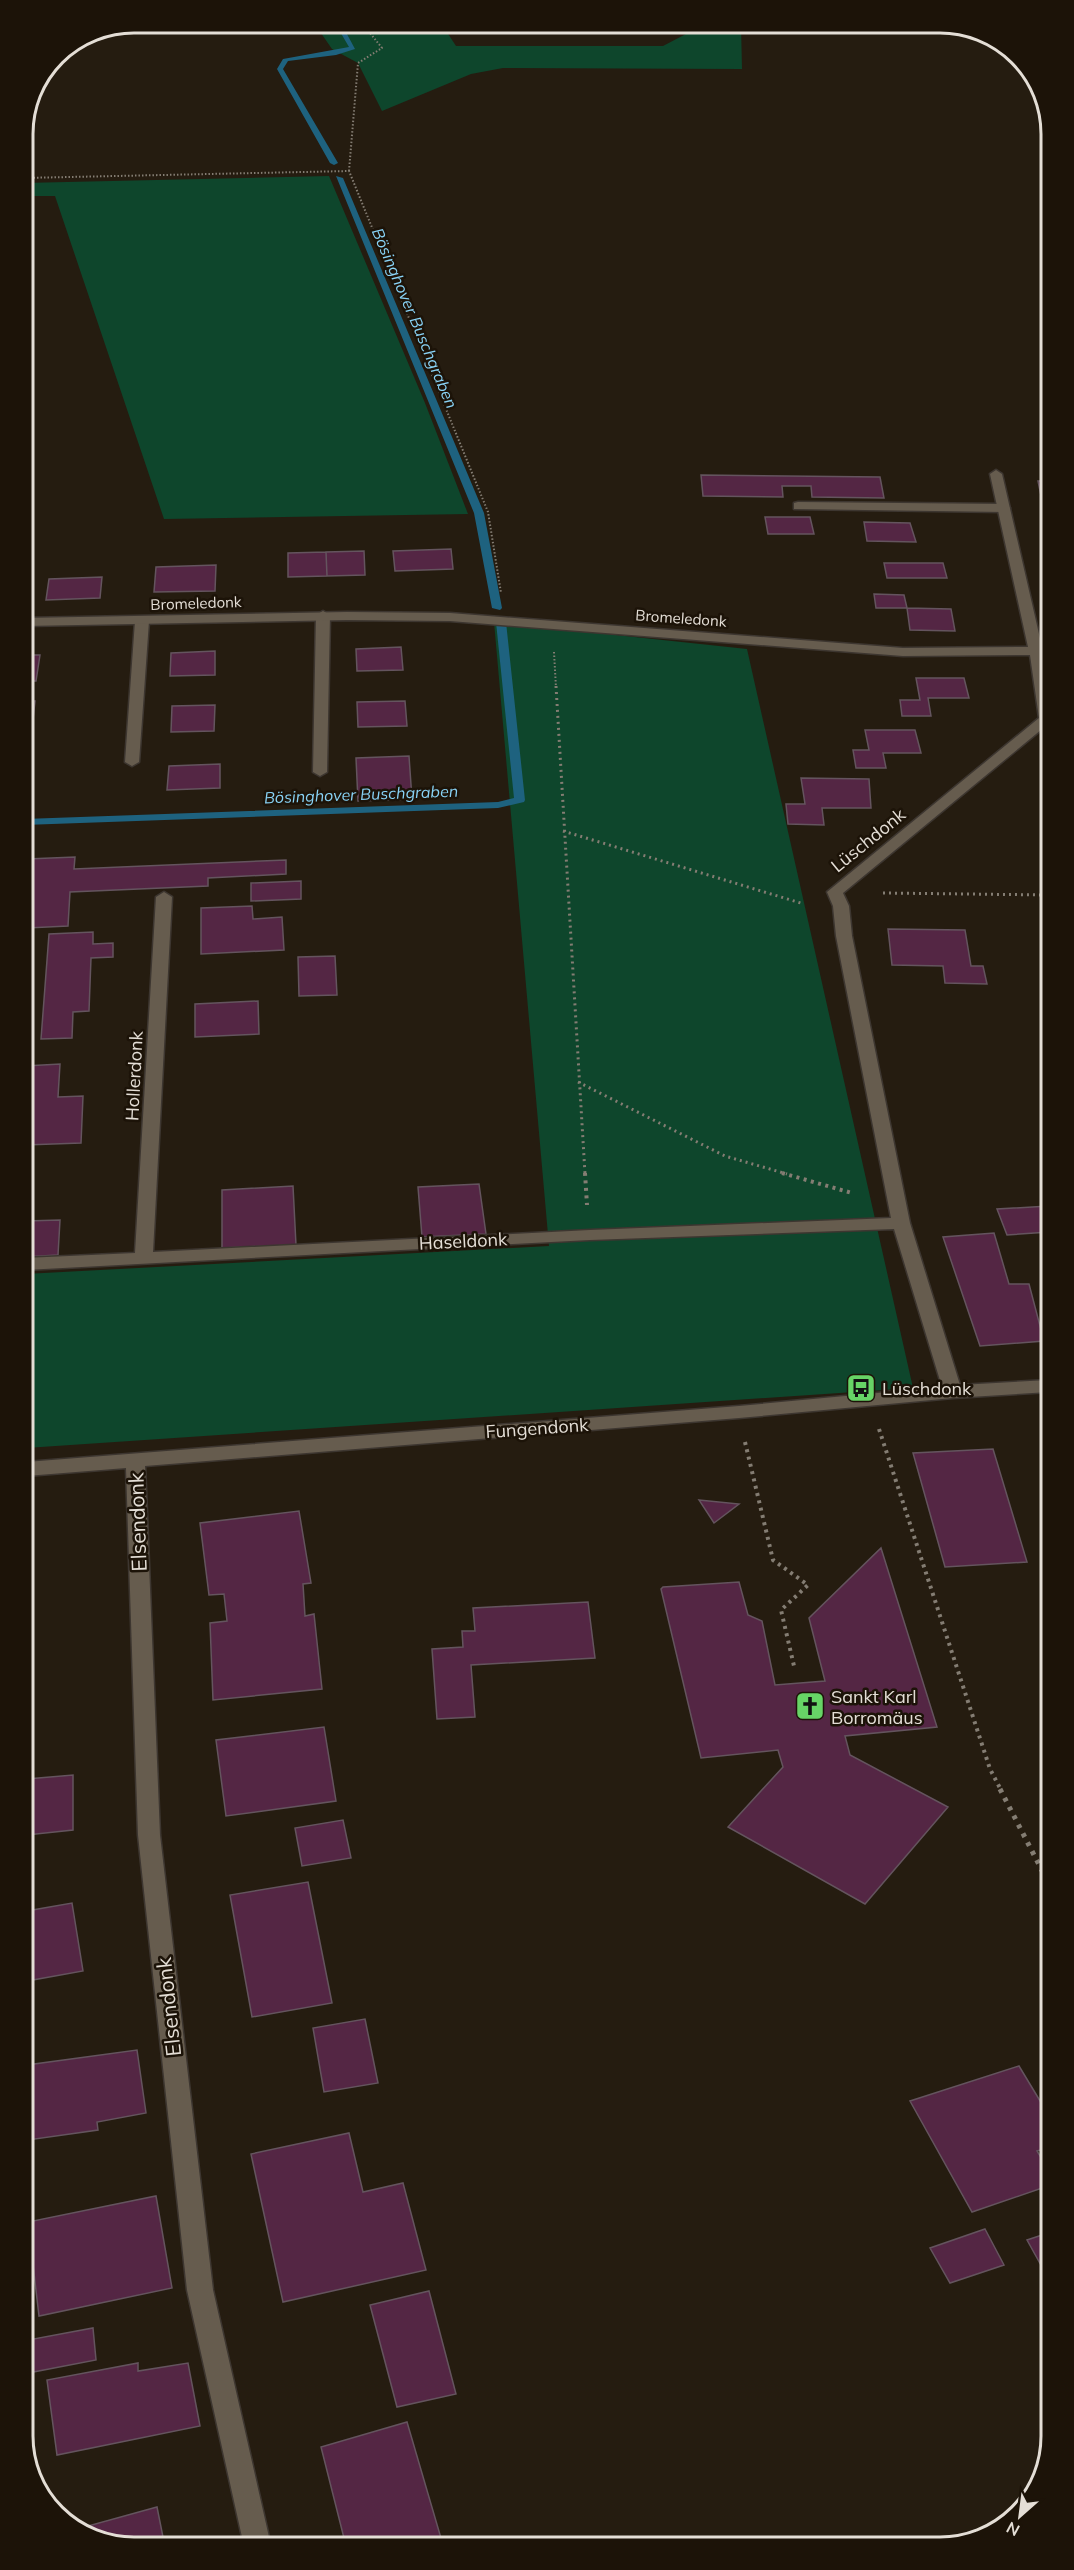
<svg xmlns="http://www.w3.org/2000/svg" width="1074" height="2570" font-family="Mulish,sans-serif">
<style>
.green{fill:#0e462c}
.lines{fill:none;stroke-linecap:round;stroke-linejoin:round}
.stream{fill:#1e627f;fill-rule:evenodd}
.building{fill:#542644;stroke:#64545e;stroke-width:1.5}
.lane-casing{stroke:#3d3630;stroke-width:3}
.street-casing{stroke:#3d3630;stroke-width:3}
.path-far3{stroke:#847d73;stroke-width:2;stroke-dasharray:1.5 2;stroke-linecap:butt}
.path-far2{stroke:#847d73;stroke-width:3;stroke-dasharray:2 4;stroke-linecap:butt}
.path-far1{stroke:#847d73;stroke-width:4;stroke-dasharray:3 4.5;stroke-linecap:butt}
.path{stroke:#847d73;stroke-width:5;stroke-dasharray:4 6;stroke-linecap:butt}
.lane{fill:#665c4e;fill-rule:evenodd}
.street{fill:#665c4e;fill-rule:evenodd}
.labels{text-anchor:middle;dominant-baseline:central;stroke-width:5;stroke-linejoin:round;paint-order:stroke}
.far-street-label{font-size:15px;fill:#e4ded6;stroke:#1c1308}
.far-water-label{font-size:16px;font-style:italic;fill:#89d3f6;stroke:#1c1308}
.street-label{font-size:18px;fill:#e4ded6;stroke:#1c1308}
.poi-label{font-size:18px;fill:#e4ded6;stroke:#1c1308;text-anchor:start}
.near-street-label{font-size:21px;fill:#e4ded6;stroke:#1c1308}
.rim{fill:none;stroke:#e4ded6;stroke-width:3}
</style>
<rect width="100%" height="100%" fill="#251c10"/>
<path class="green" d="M314 23H441L456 46H663L707 23H737L741 25 742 69 503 68 471 74 382 111 358 63 332 49Z
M329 176 425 403 468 514 164 519 55 196H23V183Z
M494 622 747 649 913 1388 26 1448 25 1274 549 1246Z"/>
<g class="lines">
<path class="stream" d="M335 23H341L355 49 336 55 288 61 283 69 338 163 334 165 330 163 277 69 283 59 349 47Z
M336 176 343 178 484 513 502 608 500 610 492 608 474 513Z
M501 619 506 622 525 800 524 802 498 808 24 825V819L498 802 514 798 496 622Z"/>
</g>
<path class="building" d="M701 475 880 477 884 498 812 497 811 486H782L783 497 703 496Z
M1038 481H1047V515H1045Z
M765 517H810L814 534H768Z
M864 522 910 523 916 542 867 541Z
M451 549 453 569 395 571 393 551Z
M364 551 365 575 327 576 326 552Z
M326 552 327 576 288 577V553Z
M884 563H943L947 578H887Z
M216 565 215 591 154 592 156 567Z
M102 577 100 598 46 600 49 579Z
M874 594 904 595 907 608H876Z
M907 608 951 609 955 631 910 630Z
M401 647 403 670 357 671 356 649Z
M215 651V675L170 676 171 653Z
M24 655H40L36 681H24Z
M916 678H964L969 698H928L931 716H902L900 700H920Z
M24 701H35L31 738H24Z
M405 701 407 726 358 727 357 702Z
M215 705 214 731 171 732 172 706Z
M865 730H915L921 753H883L886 768H856L853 750H869Z
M409 756 412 799 358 801 356 758Z
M220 764V788L167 790 169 766Z
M801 778 869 779 871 808H822L824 825 788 824 786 804H805Z
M75 857 74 869 286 860V874L208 878V886L70 892 68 926 27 928 28 921 25 922 27 859Z
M301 881V899L251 901V883Z
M252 906 253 919 282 917 284 950 201 954V908Z
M888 929 965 930 971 966H983L987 984 945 983 943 966 892 965Z
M93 932V944L113 943V957L91 958 89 1011 73 1012 72 1038 41 1039 49 934Z
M335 956 337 995 299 996 298 957Z
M258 1001 259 1034 195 1037V1004Z
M60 1064 58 1097 83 1096 81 1143 25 1145V1066Z
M479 1184 486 1234 422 1237 418 1187Z
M293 1186 296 1245 222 1248V1190Z
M1048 1206 1049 1232 1007 1235 997 1209Z
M60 1220 58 1255 25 1257V1221Z
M994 1233 1009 1284H1029L1044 1341 980 1346 943 1237Z
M993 1449 1027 1562 945 1567 913 1453Z
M699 1500 739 1504 714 1523Z
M299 1511 311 1583 303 1584 305 1616 314 1614 322 1689 213 1700 210 1623 227 1621 224 1594 209 1595 200 1523Z
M881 1548 937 1727 845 1736 850 1755 948 1807 865 1904 728 1827 783 1767 778 1750 701 1758 661 1589 663 1587 739 1582 748 1615 762 1621 775 1685 825 1681 809 1618Z
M588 1602 595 1658 471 1665 475 1717 437 1719 432 1649 463 1647 462 1631H475L473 1608Z
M324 1727 336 1801 226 1816 216 1740Z
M73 1775V1830L27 1835V1779Z
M343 1820 351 1858 302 1866 295 1828Z
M308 1882 332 2003 252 2017 230 1895Z
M72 1903 83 1971 27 1981V1911Z
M365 2019 378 2083 324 2092 313 2028Z
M137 2050 146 2113 97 2122 98 2130 28 2140 27 2065Z
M1019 2066 1051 2119V2147L1037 2151 1051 2174V2185L972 2212 910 2101Z
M349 2133 363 2192 403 2183 426 2270 283 2302 251 2154Z
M156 2196 172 2288 39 2316 28 2222Z
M985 2229 1004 2265 950 2283 930 2248Z
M1051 2232V2283L1027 2240Z
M429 2291 456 2394 397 2407 370 2305Z
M93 2328 96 2360 28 2373V2340Z
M138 2363V2371L188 2363 200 2426 57 2455 47 2380Z
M407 2422 443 2545 346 2546 321 2447Z
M157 2507 165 2547H126L77 2529Z"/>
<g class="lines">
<g class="lane-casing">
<path id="lane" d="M798 502 1004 504 1010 508 1004 512 794 509V503Z
M323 611 330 615 327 772 320 776 313 772 316 615Z
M142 617 149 621 139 762 132 766 125 762 135 621Z"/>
</g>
<g class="street-casing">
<path id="street" d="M996 470 1002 474 1042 647H1047V655H1043L1047 681V725L843 893 849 906 852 936 910 1223 960 1385 1049 1380V1392L953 1398 739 1418 145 1466 160 1835 213 2290 271 2546H244L187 2290 138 1835 126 1468 26 1476V1462L739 1406 942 1387 894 1229 590 1240 25 1270V1258L135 1253 156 897 164 892 172 897 153 1252 590 1230 891 1218 836 936 833 906 827 892 1039 718 1030 655 903 656 450 621 347 620 24 626V618L347 612 450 613 903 648 1028 647 990 474Z"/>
</g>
<path class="path-far3" d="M349 171 358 63 382 48 362 23
M23 178 349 171 488 512 501 593
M554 652 556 688"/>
<path class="path-far2" d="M556 686 585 1174
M563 831 804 904
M883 893 1048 895
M578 1082 725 1156 787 1174"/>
<path class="path-far1" d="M585 1173 587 1205
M782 1173 852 1193
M879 1429 990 1769 1001 1790
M745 1442 773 1560 808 1585 781 1610 794 1666"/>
<path class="path" d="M1000 1789 1050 1886"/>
<use href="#lane" class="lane"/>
<use href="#street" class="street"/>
</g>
<defs>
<g id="bus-square" transform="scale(1.5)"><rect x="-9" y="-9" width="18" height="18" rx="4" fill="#67d466" stroke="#1c1308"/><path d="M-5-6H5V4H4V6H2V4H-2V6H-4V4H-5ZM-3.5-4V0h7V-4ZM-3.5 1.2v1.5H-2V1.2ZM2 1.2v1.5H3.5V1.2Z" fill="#111"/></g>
<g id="church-square" transform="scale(1.5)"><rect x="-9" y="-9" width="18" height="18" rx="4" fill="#67d466" stroke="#1c1308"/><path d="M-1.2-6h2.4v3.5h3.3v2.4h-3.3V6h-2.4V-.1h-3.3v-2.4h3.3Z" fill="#111"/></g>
</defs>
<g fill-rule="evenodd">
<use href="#bus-square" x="861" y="1388"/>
<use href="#church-square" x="810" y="1706"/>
</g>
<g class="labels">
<g class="far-street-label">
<text transform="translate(196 603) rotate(-2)">Bromeledonk</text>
<text transform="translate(681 618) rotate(4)">Bromeledonk</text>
</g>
<g class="far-water-label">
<text transform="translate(415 318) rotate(67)">Bösinghover Buschgraben</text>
<text transform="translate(361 794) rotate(-2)">Bösinghover Buschgraben</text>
</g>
<g class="street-label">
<text transform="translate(868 840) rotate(-39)">Lüschdonk</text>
<text transform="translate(134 1076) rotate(-87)">Hollerdonk</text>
<text transform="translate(463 1241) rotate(-3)">Haseldonk</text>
<text transform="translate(537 1428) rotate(-4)">Fungendonk</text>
</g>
<g class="poi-label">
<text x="882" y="1388">Lüschdonk</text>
<text x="831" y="1696">Sankt Karl<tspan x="831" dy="21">Borromäus</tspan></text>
</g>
<g class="near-street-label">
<text transform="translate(137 1522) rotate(-92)">Elsendonk</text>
<text transform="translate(168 2007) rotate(-96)">Elsendonk</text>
</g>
</g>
<path d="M0 0H1074V2570H0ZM134 33H940A101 101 0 0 1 1041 134V2436A101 101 0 0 1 940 2537H134A101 101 0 0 1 33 2436V134A101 101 0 0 1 134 33Z" fill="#1c1308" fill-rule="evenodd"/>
<path class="rim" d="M134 33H940A101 101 0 0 1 1041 134V2436A101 101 0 0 1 940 2537H134A101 101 0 0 1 33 2436V134A101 101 0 0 1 134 33Z"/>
<g transform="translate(1020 2516) rotate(208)" stroke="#1c1308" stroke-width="4.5" paint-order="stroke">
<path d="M0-4.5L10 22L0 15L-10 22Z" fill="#e4ded6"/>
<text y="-9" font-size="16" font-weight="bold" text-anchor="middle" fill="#e4ded6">N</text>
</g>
</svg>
